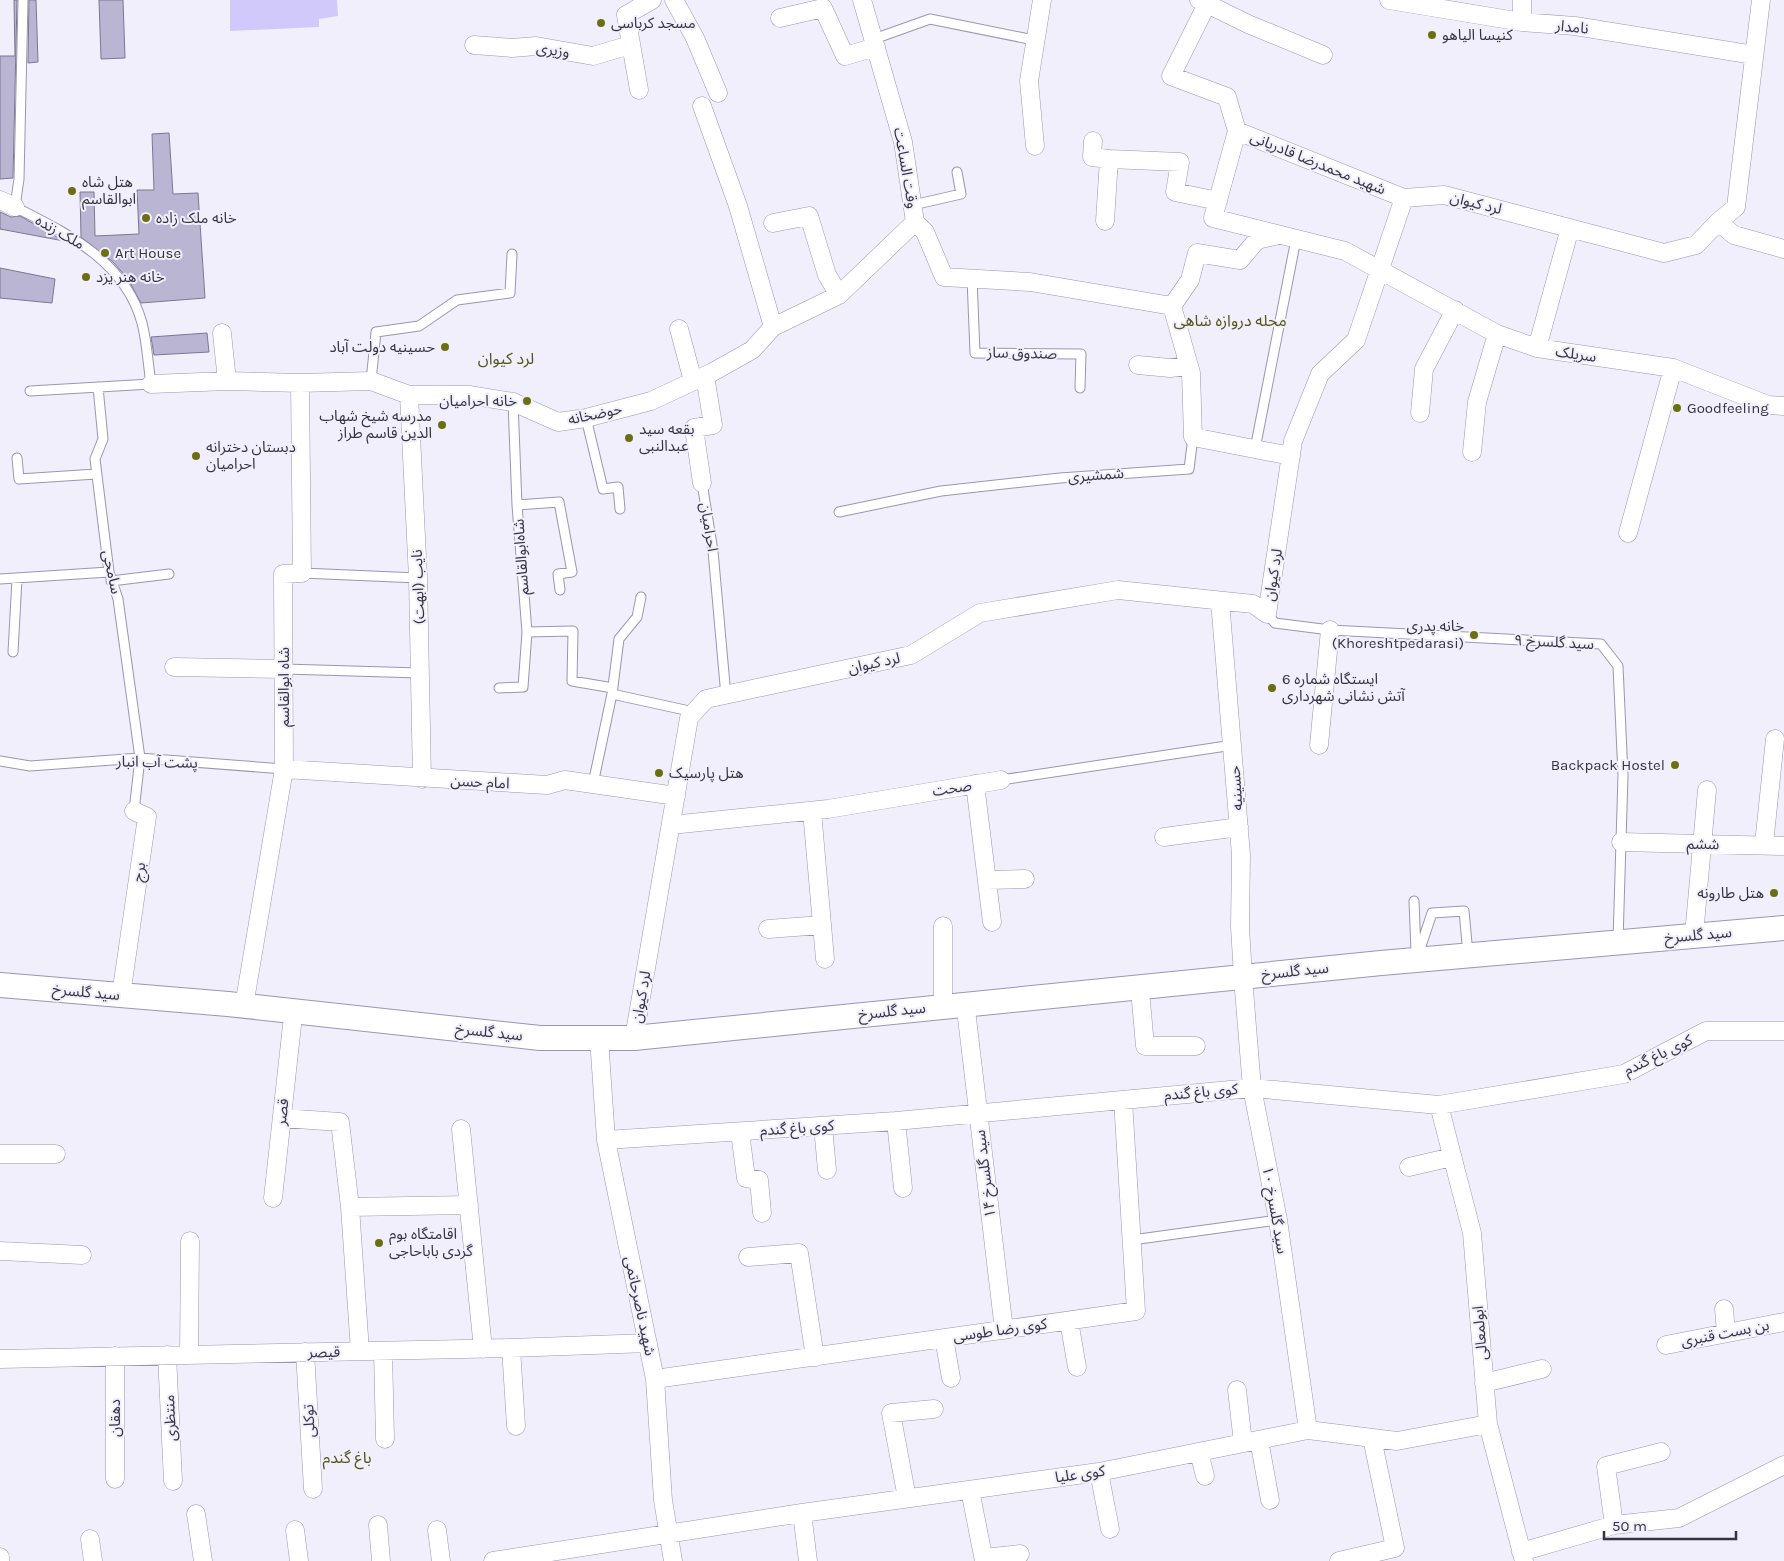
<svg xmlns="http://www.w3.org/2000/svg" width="1784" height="1561" font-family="Karla,'Noto Sans Arabic',sans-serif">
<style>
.green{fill:#d0c9f9}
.building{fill:#b9b5d3;stroke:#7b7793}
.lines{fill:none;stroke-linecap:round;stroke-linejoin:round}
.service-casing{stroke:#9a96b2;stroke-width:11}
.minor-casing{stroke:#9a96b2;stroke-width:19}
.secondary-casing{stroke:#9a96b2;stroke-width:26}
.service{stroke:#fff;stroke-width:9}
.minor{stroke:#fff;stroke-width:18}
.secondary{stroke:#fff;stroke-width:24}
.poi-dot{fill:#6b6e11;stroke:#f1effc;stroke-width:2}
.labels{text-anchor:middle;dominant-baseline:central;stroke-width:4;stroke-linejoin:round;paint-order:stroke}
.poi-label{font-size:15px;fill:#35333f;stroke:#f1effc;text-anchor:start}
.street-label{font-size:15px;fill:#35333f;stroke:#f1effc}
.neighbourhood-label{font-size:16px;fill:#54561b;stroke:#f1effc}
</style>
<rect width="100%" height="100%" fill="#f1effc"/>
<path class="green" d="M230 0H337L338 16 319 19V27L230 31Z"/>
<path class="building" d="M14 0H17L13 178 0 179V56H15Z
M29 0H36L38 62 28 63Z
M99 0H123L125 58 101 59Z
M169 133 173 194 198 193 205 298 141 303 128 279 113 262 81 237 80 192H94L95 236 139 234 137 190H154L152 134Z
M0 212 11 217 20 216 64 241 0 229Z
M0 268 55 279 52 303 0 298Z
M207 333 209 352 154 355 151 337Z"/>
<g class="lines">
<g class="service-casing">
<path id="service" d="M23 0 19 179 15 207C68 234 125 261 142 323 147 342 148 364 151 384L30 391
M874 39 930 19 1034 40
M913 205 961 194 957 172
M972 278 975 353 1081 354 1080 388
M371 381 376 332 419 326 457 300 510 293 512 254
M98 387 103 439 95 459 109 572 118 599 140 758 134 811
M586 418 603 489 618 487 620 509
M1255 449 1296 239
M17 458 19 479 96 474
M702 483 713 551 726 696
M517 505 559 502 572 572 558 574 560 590
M839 512 941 491 1060 478 1189 469 1193 437
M302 573 418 578
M0 579 109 572
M111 581 169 574
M1267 614 1275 623 1330 630 1601 644 1618 666 1623 775 1618 941
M527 632 573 631 572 681 613 688
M13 652 17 579
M284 669 420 673
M499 688 523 687 527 632 517 505 513 402
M612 694 694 712
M0 761 30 766 140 758 284 769
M1001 780 1233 745
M593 784 612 694 619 639 637 617 641 597
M1414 901 1416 952
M1417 958 1432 913 1464 911 1468 954
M1132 1240 1278 1220"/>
</g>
<g class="minor-casing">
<path id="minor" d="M674 0 695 38 718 93
M1199 0 1248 24 1323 55
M1209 0 1171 76 1227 97 1237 131 1404 198 1444 195 1664 253 1696 245 1718 222 1736 207 1761 0
M1389 0 1522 22 1575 26 1754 55
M780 18 823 8 845 56 876 47
M1522 22V0
M474 45 512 48 536 46 593 56 630 45
M639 90 626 15 652 0
M702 106 738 206 773 327
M1237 131 1213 218 1345 251 1497 334 1537 348 1673 368 1768 405 1784 406
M1093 141 1092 157 1109 159
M1035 146 1029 81 1042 0
M0 200 15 207
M1105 221 1109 159 1180 162 1175 192 1218 201
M915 222 925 232 944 277 1030 282 1172 306
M1718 222 1734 235 1784 249
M773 223 809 216 827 275 839 295
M1172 306 1191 373 1193 437 1291 456
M1172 306 1190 280 1197 253 1240 260 1257 240 1279 235
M679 329 693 381
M222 333 227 381
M1537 348 1570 228
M1138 365 1170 368 1189 366
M151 384 227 381 300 383 371 381 409 395H469L513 402 558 422 586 418 651 401 711 373 752 350 773 327 839 295 915 222 903 142 862 0
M409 395 418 578 422 779
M1420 413 1424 369 1455 310
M1472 452 1477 402 1497 334
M702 483 694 428 713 425 705 376
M1628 533 1673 368
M1220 601 1241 855 1240 927 1243 976
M174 667 284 669
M1319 745 1330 630
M284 769 547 785 565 780 676 796
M975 784 992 922
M812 811 825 959
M671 825 828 809 1001 780
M1164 837 1239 827
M1621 842 1784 846
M1764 844 1775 739
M987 880 1025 879
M768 929 822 925
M1694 935 1707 790
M1244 990 1252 1088 1278 1220 1308 1430
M121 995 147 817 134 811
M1141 1001 1145 1046H1196
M943 1005V926
M244 1006 284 769 283 574 302 573 300 383
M967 1018 1004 1330
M599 1038 606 1140 655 1379 663 1500 673 1561
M634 1038 689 718 706 699 911 655 980 613 1118 590 1253 604 1267 614 1293 441 1320 374 1356 340 1404 198
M1439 1105 1472 1233 1488 1424 1524 1561
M282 1118 340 1122 350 1207 360 1351
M896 1121 903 1188
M823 1126 827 1170
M461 1129 483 1349
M740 1132 746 1178 759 1180 762 1213
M606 1140 896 1121 1252 1088 1439 1105 1624 1074 1706 1031H1784
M0 1154H56
M1409 1167 1452 1157
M273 1198 292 1025
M350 1207 469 1205
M0 1251 82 1255
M748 1257 799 1253 815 1357
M1724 1309 1726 1333
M1069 1321 1077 1367
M944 1338 951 1378
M1666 1345 1784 1322
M511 1348 516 1426
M383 1351 385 1439
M305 1352 313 1489
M167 1355 173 1481
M189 1355 190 1241
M0 1359 511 1348 648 1343
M655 1379 1136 1311 1123 1100
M1484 1383 1542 1369
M1237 1390 1243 1443
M1259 1440 1270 1500
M1199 1452 1205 1476
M1099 1472 1110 1529
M115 1479V1356
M970 1490 984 1561
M907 1498 891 1413 934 1409
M802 1513 808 1561
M196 1514 203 1561
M378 1525 381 1561
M1614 1525 1606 1466 1661 1452
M295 1530 299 1561
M437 1530 441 1561
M90 1539 93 1561
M1521 1552 1614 1525 1679 1518 1784 1465
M0 1557V1561
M984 1558 1020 1554
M493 1561 802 1513 1099 1472 1308 1430 1397 1441 1488 1424
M1339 1561 1395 1548 1372 1438"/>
</g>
<g class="secondary-casing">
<path id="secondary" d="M0 985 228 1004 540 1038H634L1381 963 1784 928"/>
</g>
<use href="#service" class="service"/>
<use href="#minor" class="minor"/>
<use href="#secondary" class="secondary"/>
</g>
<g class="poi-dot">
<circle cx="601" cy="23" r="5"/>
<circle cx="1432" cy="35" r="5"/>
<circle cx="72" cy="191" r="5"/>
<circle cx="146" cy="218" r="5"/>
<circle cx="105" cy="253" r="5"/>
<circle cx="86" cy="277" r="5"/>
<circle cx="445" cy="347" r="5"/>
<circle cx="527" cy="401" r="5"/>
<circle cx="1677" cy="408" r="5"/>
<circle cx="442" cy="425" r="5"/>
<circle cx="629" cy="438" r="5"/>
<circle cx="196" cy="456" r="5"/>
<circle cx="1474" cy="635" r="5"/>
<circle cx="1272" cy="688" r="5"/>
<circle cx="1675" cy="765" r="5"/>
<circle cx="659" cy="773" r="5"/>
<circle cx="1774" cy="893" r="5"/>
<circle cx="379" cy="1243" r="5"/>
</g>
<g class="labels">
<g class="poi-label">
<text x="611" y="23">مسجد کرباسی</text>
<text x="1442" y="35">کنیسا الیاهو</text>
<text x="82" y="182">هتل شاه<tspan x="82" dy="17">ابوالقاسم</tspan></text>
<text x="156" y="218">خانه ملک زاده</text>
<text x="115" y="253">Art House</text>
<text x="96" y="277">خانه هنر یزد</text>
<text x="435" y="347" text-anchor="end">حسینیه دولت آباد</text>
<text x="517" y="401" text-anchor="end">خانه احرامیان</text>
<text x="1687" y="408">Goodfeeling</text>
<text x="432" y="416" text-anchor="end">مدرسه شیخ شهاب<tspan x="432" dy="17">الدین قاسم طراز</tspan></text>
<text x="639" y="429">بقعه سید<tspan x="639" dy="17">عبدالنبی</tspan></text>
<text x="206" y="447">دبستان دخترانه<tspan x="206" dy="17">احرامیان</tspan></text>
<text x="1464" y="626" text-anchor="end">خانه پدری<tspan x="1464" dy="17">(Khoreshtpedarasi)</tspan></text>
<text x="1282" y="679">ایستگاه شماره 6<tspan x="1282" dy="17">آتش نشانی شهرداری</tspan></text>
<text x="1665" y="765" text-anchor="end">Backpack Hostel</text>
<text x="669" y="773">هتل پارسیک</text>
<text x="1764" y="893" text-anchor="end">هتل طارونه</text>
<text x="389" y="1234">اقامتگاه بوم<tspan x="389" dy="17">گردی باباحاجی</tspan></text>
</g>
<g class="street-label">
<text transform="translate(1572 27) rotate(6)">نامدار</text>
<text transform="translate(553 50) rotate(8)">وزیری</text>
<text transform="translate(1318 163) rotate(22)">شهید محمدرضا قادریانی</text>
<text transform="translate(906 168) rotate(80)">وقت الساعت</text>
<text transform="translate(1476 203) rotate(14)">لرد کیوان</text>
<text transform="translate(60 232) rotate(30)">ملک زنده</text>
<text transform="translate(1022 353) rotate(1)">صندوق ساز</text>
<text transform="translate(1576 354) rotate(8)">سریلک</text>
<text transform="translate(595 414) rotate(-12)">حوضخانه</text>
<text transform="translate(1096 475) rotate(-4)">شمشیری</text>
<text transform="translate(709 527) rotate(81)">احرامیان</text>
<text transform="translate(521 557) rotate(-94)">شاه‌ابوالقاسم</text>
<text transform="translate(112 572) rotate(78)">سامحی</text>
<text transform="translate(1273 575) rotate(-81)">لرد کیوان</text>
<text transform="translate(418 587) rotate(-92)">نایب (ابهت)</text>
<text transform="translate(1554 642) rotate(3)">سید گلسرخ ۹</text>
<text transform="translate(874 663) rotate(-12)">لرد کیوان</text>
<text transform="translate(284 687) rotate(-90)">شاه ابوالقاسم</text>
<text transform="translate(157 762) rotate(1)">پشت آب انبار</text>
<text transform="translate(480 782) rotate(3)">امام حسن</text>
<text transform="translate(952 788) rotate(-9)">صحت</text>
<text transform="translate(1236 788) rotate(-94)">حسینیه</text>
<text transform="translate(1703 844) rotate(1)">ششم</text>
<text transform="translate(139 872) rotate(-82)">برج</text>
<text transform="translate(1698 935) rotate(-5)">سید گلسرخ</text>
<text transform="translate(1295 971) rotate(-6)">سید گلسرخ</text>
<text transform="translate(86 992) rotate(5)">سید گلسرخ</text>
<text transform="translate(641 997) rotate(-80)">لرد کیوان</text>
<text transform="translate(892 1011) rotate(-6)">سید گلسرخ</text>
<text transform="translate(489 1032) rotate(6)">سید گلسرخ</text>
<text transform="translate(1658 1055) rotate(-26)">کوی باغ گندم</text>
<text transform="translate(1201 1092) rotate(-5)">کوی باغ گندم</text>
<text transform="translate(282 1112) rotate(-84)">قصر</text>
<text transform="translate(797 1128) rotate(-4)">کوی باغ گندم</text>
<text transform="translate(985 1174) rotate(-97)">سید گلسرخ ۱۴</text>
<text transform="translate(1275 1210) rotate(80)">سید گلسرخ ۱۰</text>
<text transform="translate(640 1306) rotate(78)">شهید ناصرحاتمی</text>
<text transform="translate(1000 1330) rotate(-8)">کوی رضا طوسی</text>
<text transform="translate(1480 1333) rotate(-95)">ابولمعالی</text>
<text transform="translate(1725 1333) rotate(-11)">بن بست قنبری</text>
<text transform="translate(324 1352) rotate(-1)">قیصر</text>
<text transform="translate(115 1418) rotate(-90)">دهقان</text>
<text transform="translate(170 1418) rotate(-93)">منتظری</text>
<text transform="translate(309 1421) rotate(-93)">توکلی</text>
<text transform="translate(1080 1474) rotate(-8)">کوی علیا</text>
</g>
<g class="neighbourhood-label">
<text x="1230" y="320">محله دروازه شاهی</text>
<text x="506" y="358">لرد کیوان</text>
<text x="347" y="1457">باغ گندم</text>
</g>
</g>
<path d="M1604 1531v8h132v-8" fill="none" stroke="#35333f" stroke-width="2.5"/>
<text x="1612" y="1531" font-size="15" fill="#35333f" stroke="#f1effc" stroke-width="4" paint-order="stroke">50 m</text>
</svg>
